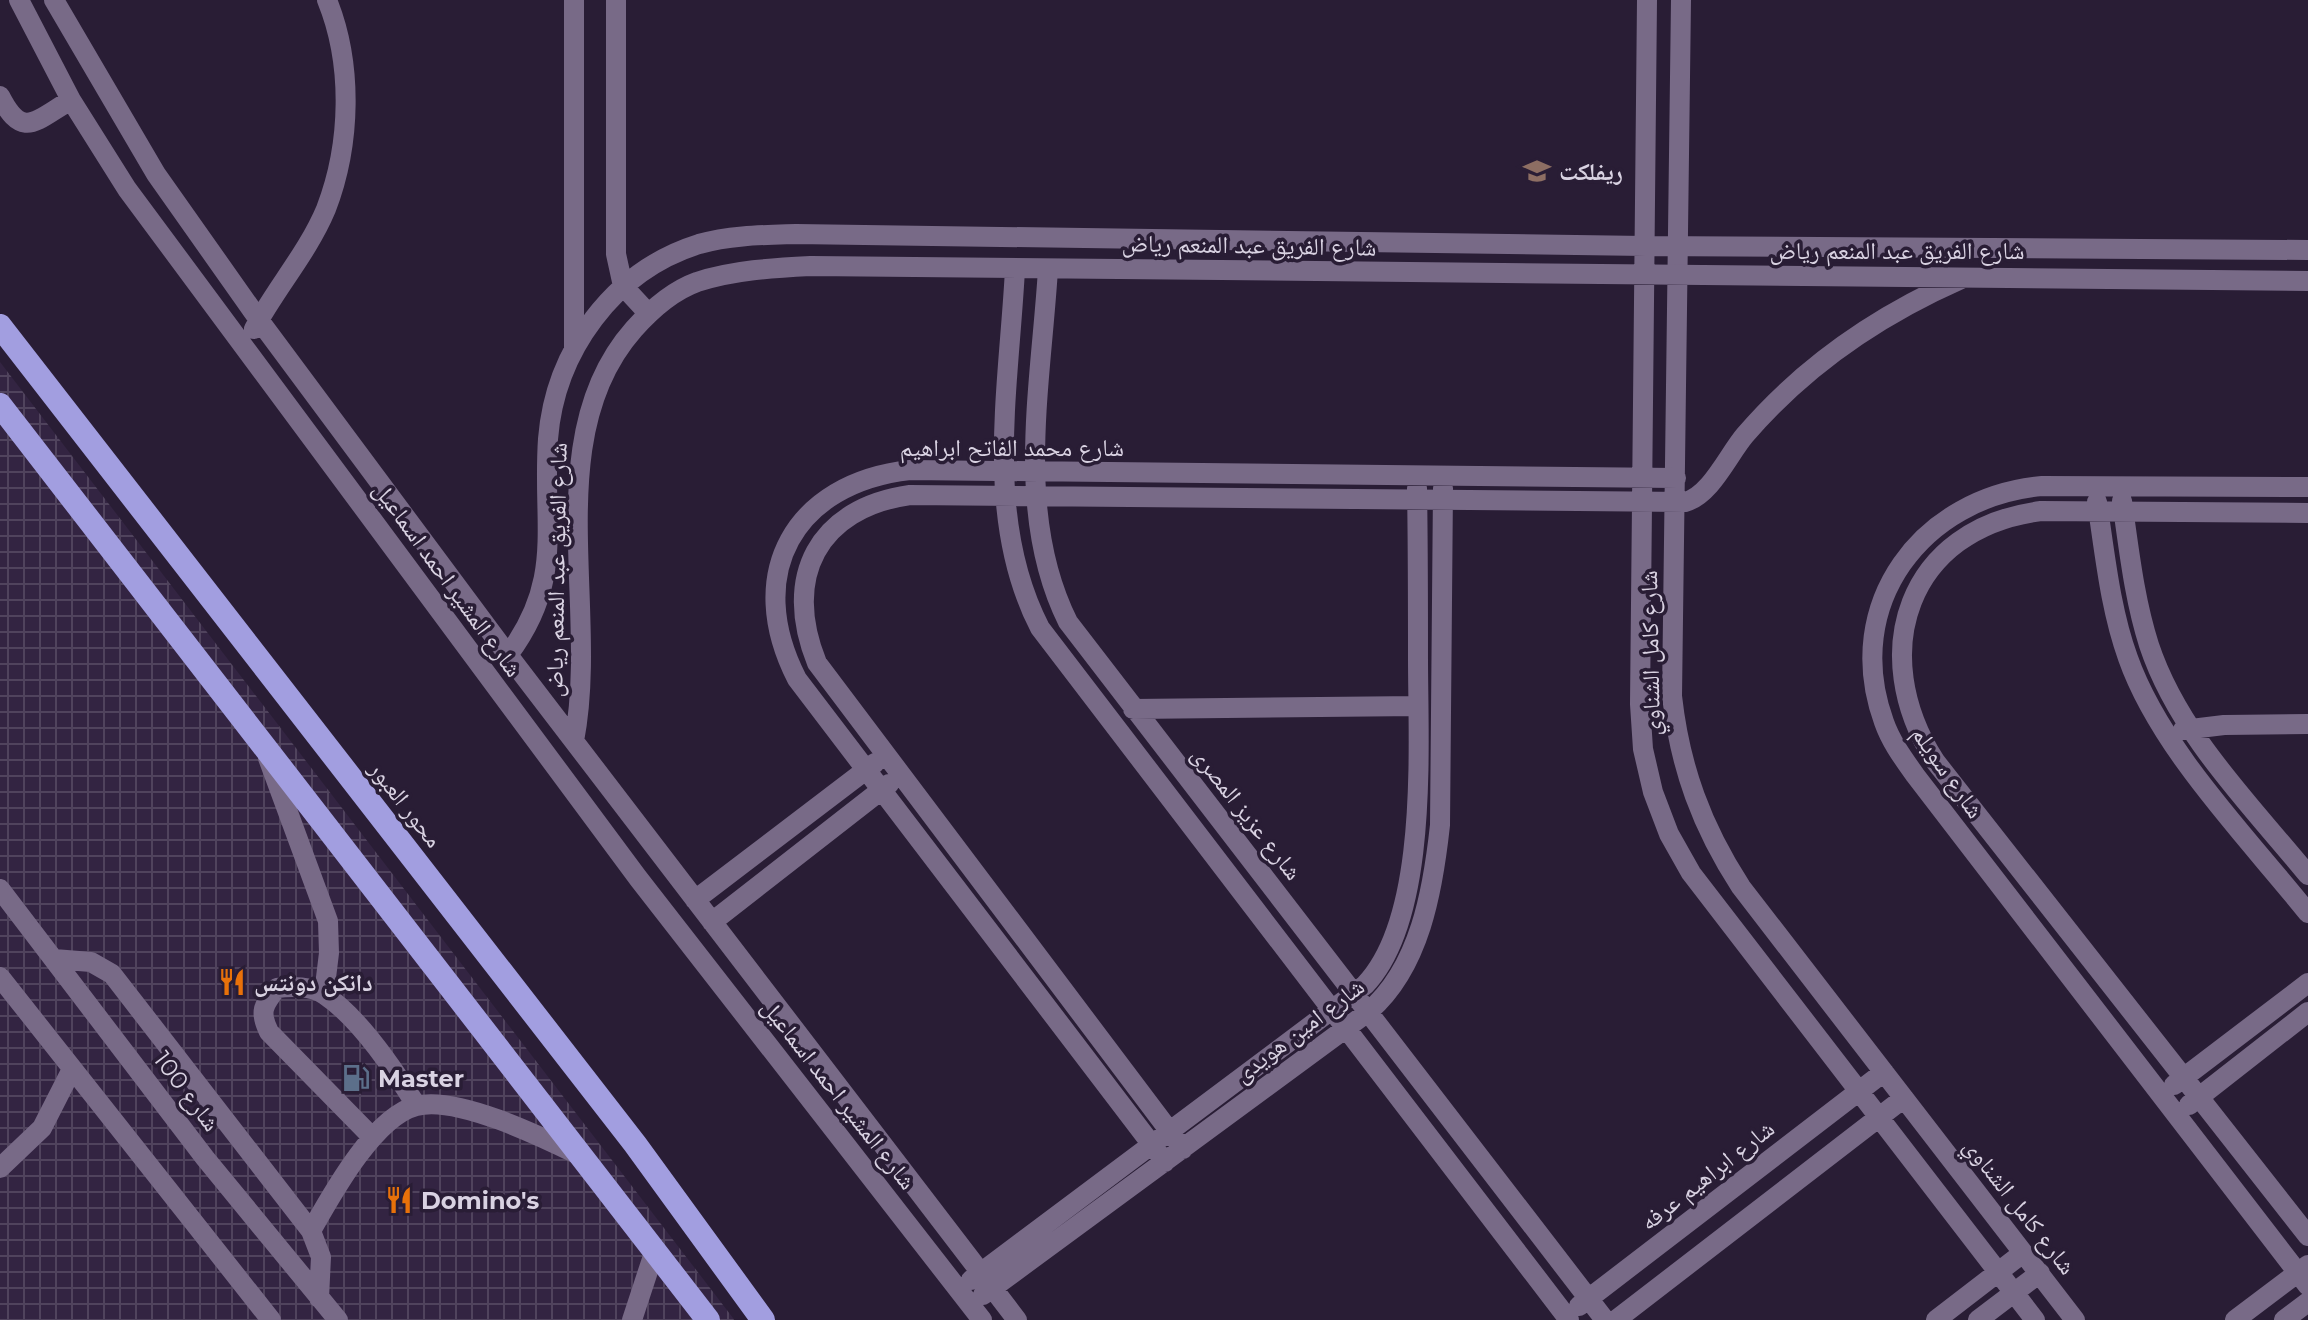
<svg xmlns="http://www.w3.org/2000/svg" width="2308" height="1320" font-family="Montserrat,'Noto Naskh Arabic',sans-serif">
<style>
.industrial{fill:url(#industrial-grid)}
.lines{fill:none;stroke-linecap:round;stroke-linejoin:round}
.minor{stroke:#786a87;stroke-width:20}
.highway{stroke:#a29ee0;stroke-width:24}
.labels{text-anchor:middle;dominant-baseline:central;stroke-width:7;stroke-linejoin:round;paint-order:stroke}
.poi-label{font-size:24px;font-weight:bold;fill:#d9d2e2;stroke:#291d35;text-anchor:start}
.street-label{font-size:24px;fill:#d9d2e2;stroke:#291d35}
</style>
<defs>
<pattern id="industrial-grid" width="8" height="8" patternUnits="userSpaceOnUse" patternTransform="scale(2)"><rect width="8" height="8" fill="#332442"/><path d="M0 4h8M4 0v8" fill="none" stroke="#50435d"/></pattern>
</defs>
<rect width="100%" height="100%" fill="#291d35"/>
<path class="industrial" d="M0 362 733 1318 734 1320H0Z"/>
<g class="lines">
<path class="minor" d="M19 0 71 100 127 189 638 878 982 1320
M54 0 156 174 259 320 508 655 1017 1320
M616 0V254L623 286 648 313
M1647 0 1640 704 1643 749 1653 792 1669 834 1691 873 2035 1320
M1681 0 1672 696C1680 768 1702 827 1741 887L2075 1320
M0 96C23 141 36 120 71 100
M1015 269C1009 387 983 518 1040 628L1569 1320
M1048 269C1041 385 1014 514 1068 622L1605 1320
M254 329C276 288 308 252 326 209 351 144 353 64 327 0
M574 348V0
M2308 487 2042 486C1922 497 1841 604 1884 722 1891 742 1903 758 1915 775L2308 1286
M2122 501C2129 549 2134 598 2149 645 2178 733 2250 804 2308 875
M2097 502C2105 554 2110 608 2128 658 2160 749 2248 838 2308 913
M2308 513 2041 511C1907 528 1866 653 1935 761L2308 1236
M508 655C565 579 542 526 548 439 555 351 613 271 699 244 731 235 764 235 796 234L1645 246 2308 250
M1133 709 1418 706
M2183 730 2224 725 2308 724
M574 741C600 608 538 437 634 329 651 310 672 291 697 282 734 270 773 268 811 266L2308 281
M268 758 328 921 329 953 324 994
M0 889 205 1158 338 1320
M695 900 875 763
M712 922 889 784
M54 959 91 962 112 974 311 1231 321 1257 319 1298
M0 977 271 1320
M2174 1085 2308 983
M2189 1105 2308 1012
M371 1136 269 1032C259 1012 263 1005 277 988 291 986 312 986 325 995 359 1018 395 1071 416 1105
M1183 1149 817 663C782 577 818 508 910 495L1685 502C1711 495 1728 455 1745 435 1805 365 1877 316 1961 279
M1165 1162 797 679C743 574 794 483 910 470L1676 478
M0 1168 42 1128 71 1071
M311 1231C332 1194 374 1117 416 1106 456 1095 542 1137 579 1155
M971 1280 1365 985C1429 918 1418 747 1418 659 1418 602 1418 545 1417 488
M983 1295 1368 1012C1420 968 1433 890 1440 825L1443 488
M1579 1306 1884 1072
M632 1320 655 1250
M1616 1320 1904 1098
M1936 1320 2023 1253
M1978 1320 2040 1273
M2235 1320 2308 1265
M2284 1320 2308 1302"/>
<path class="highway" d="M0 326 635 1144 763 1320
M0 405 708 1320"/>
</g>
<defs>
<g id="school-bare" transform="scale(2.16)"><path d="M0-5L7-2L0 1L-7-2ZM-4 1L0 2.5L4 1V4Q0 6-4 4Z" fill="#8d6e63" stroke="#291d35" stroke-width="2.5" paint-order="stroke"/></g>
<g id="restaurant-bare" transform="scale(2.16)"><path d="M-5-6h1v4h1v-4h1v4h1v-4h1v5L-1.5 .5V6h-2V.5L-5-1ZM5-6V6H3V1.5H1.5Q1.5-4 5-6Z" fill="#e8710a" stroke="#291d35" stroke-width="2.5" paint-order="stroke"/></g>
<g id="fuel-bare" transform="scale(2.16)"><path d="M-5.5-6h7V0h2V4h1.3V-2.5L3-4.5l.8-.8L6-3V5H2.5V1h-1V6h-7ZM-4.2-4.7v3.2H.2V-4.7Z" fill="#5c6f8a" stroke="#291d35" stroke-width="2.5" paint-order="stroke"/></g>
</defs>
<g fill-rule="evenodd">
<use href="#school-bare" x="1537" y="171"/>
<use href="#restaurant-bare" x="232" y="982"/>
<use href="#fuel-bare" x="356" y="1078"/>
<use href="#restaurant-bare" x="399" y="1200"/>
</g>
<g class="labels">
<g class="poi-label">
<text x="1559" y="171">ريفلكت</text>
<text x="254" y="982">دانكن دونتس</text>
<text x="378" y="1078">Master</text>
<text x="421" y="1200">Domino's</text>
</g>
<g class="street-label">
<text transform="translate(1249 245) rotate(1)">شارع الفريق عبد المنعم رياض</text>
<text x="1897" y="250">شارع الفريق عبد المنعم رياض</text>
<text x="1012" y="447">شارع محمد الفاتح ابراهيم</text>
<text transform="translate(556 570) rotate(-89)">شارع الفريق عبد المنعم رياض</text>
<text transform="translate(448 579) rotate(54)">شارع المشير احمد اسماعيل</text>
<text transform="translate(1650 653) rotate(-91)">شارع كامل الشناوي</text>
<text transform="translate(1948 772) rotate(55)">شارع سويلم</text>
<text transform="translate(406 804) rotate(52)">محور العبور</text>
<text transform="translate(1247 813) rotate(52)">شارع عزيز المصرى</text>
<text transform="translate(1299 1030) rotate(-37)">شارع امين هويدى</text>
<text transform="translate(187 1091) rotate(53)">شارع 100</text>
<text transform="translate(839 1094) rotate(52)">شارع المشير احمد اسماعيل</text>
<text transform="translate(1707 1175) rotate(-38)">شارع ابراهيم عرفه</text>
<text transform="translate(2020 1206) rotate(52)">شارع كامل الشناوي</text>
</g>
</g>
</svg>
